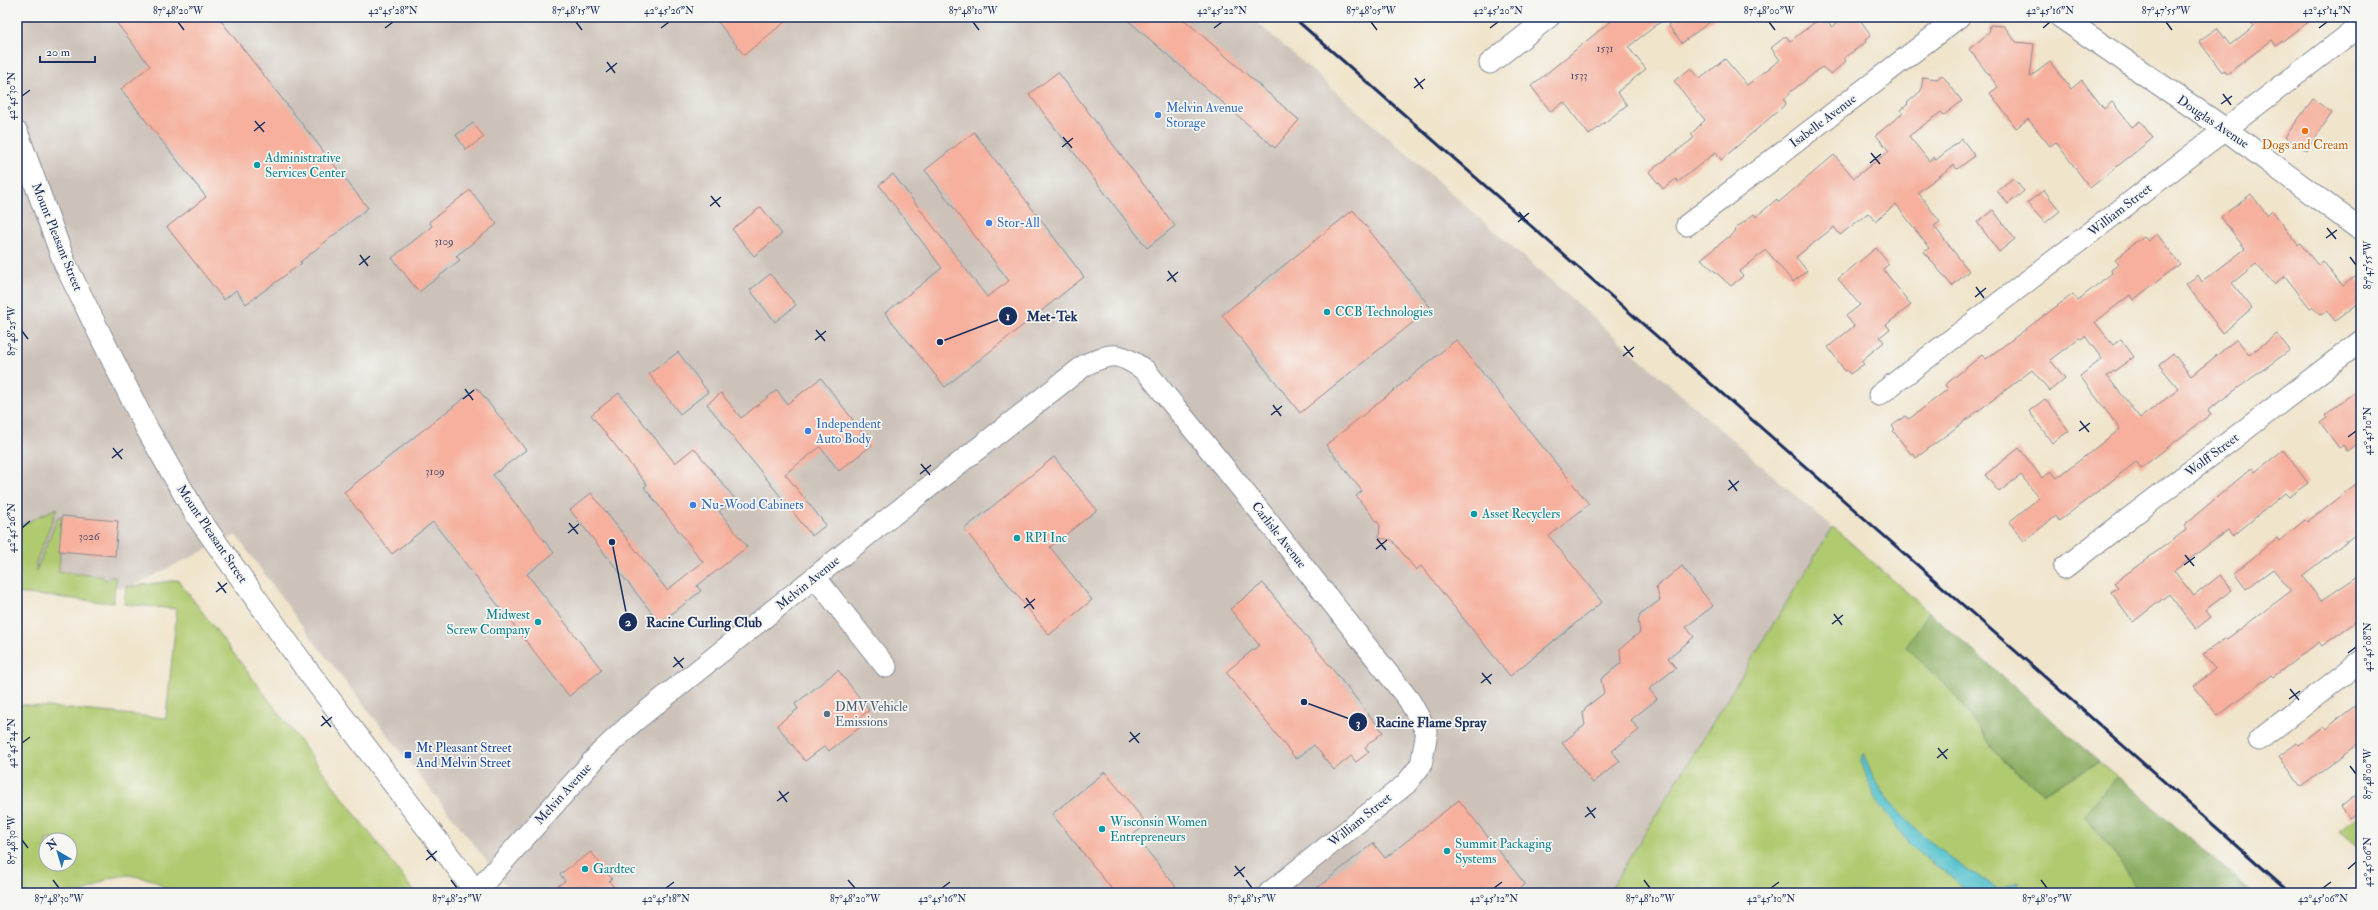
<svg xmlns="http://www.w3.org/2000/svg" width="2378" height="910" font-family="'IM FELL Double Pica',serif">
<style>
.industrial{fill:#ccc2b9}
.green{fill:#b0ca6f;stroke:#667c66;fill-rule:evenodd}
.forest{fill:#8cae62;stroke:#546e60}
.water{fill:#56c3ce;stroke:#387996}
.building{fill:#f6b09d}
.lines{fill:none;stroke-linecap:round;stroke-linejoin:round}
.minor-casing{stroke:#868a94;stroke-width:23}
.tertiary-casing{stroke:#868a94;stroke-width:24}
.primary-casing{stroke:#868a94;stroke-width:24}
.minor{stroke:#fff;stroke-width:21}
.tertiary{stroke:#fff;stroke-width:22}
.primary{stroke:#fff;stroke-width:22}
.rail{stroke:#1b2f5e;stroke-width:3}
.ticks{fill:none;stroke:#1b2f5e;stroke-width:1.5}
.shop-dot{fill:#3f7fe0;stroke:#f6f6f2;stroke-width:1.5}
.food-dot{fill:#e8710a;stroke:#f6f6f2;stroke-width:1.5}
.culture-dot{fill:#0f9aa8;stroke:#f6f6f2;stroke-width:1.5}
.service-dot{fill:#5c6f8a;stroke:#f6f6f2;stroke-width:1.5}
.transit-dot{fill:#1a4fb4;stroke:#f6f6f2;stroke-width:1.5}
.labels{text-anchor:middle;dominant-baseline:central;stroke-width:3.5;stroke-linejoin:round;paint-order:stroke}
.number-label{font-size:11px;fill:#524f6e}
.shop-label{font-size:13px;fill:#366cbe;stroke:#f6f6f2;text-anchor:start}
.street-label{font-size:13px;fill:#1b2f5e;stroke:#f6f6f2}
.food-label{font-size:13px;fill:#c56008;stroke:#f6f6f2}
.culture-label{font-size:13px;fill:#0d838f;stroke:#f6f6f2;text-anchor:start}
.service-label{font-size:13px;fill:#4e5e75;stroke:#f6f6f2;text-anchor:start}
.transit-label{font-size:13px;fill:#164399;stroke:#f6f6f2;text-anchor:start}
.leader{fill:none;stroke:#1b2f5e;stroke-width:1.5}
.callout-dot{fill:#1b2f5e;stroke:#f6f6f2;stroke-width:1.5}
.mark-label{font-size:12px;text-anchor:middle;font-weight:bold;fill:#fff}
.callout-label{font-size:14px;text-anchor:middle;font-weight:bold;fill:#1b2f5e;stroke:#f6f6f2;stroke-width:3.5;stroke-linejoin:round;paint-order:stroke}
.neatline{fill:none;stroke:#1b2f5e;stroke-width:1.5}
.ticks-label{font-size:10px;text-anchor:middle;fill:#1b2f5e}
</style>
<rect width="100%" height="100%" fill="#f6f6f2"/>
<filter id="ink" filterUnits="userSpaceOnUse"><feTurbulence type="fractalNoise" baseFrequency=".025" numOctaves="2"/><feDisplacementMap in="SourceGraphic" scale="8" xChannelSelector="R" yChannelSelector="G"/><feConvolveMatrix kernelMatrix="1 2 1 2 8 2 1 2 1" color-interpolation-filters="sRGB"/></filter>
<filter id="wash" filterUnits="userSpaceOnUse"><feTurbulence type="fractalNoise" baseFrequency=".012" numOctaves="4" result="noise"/><feDisplacementMap in="SourceGraphic" scale="16" xChannelSelector="R" yChannelSelector="G"/><feGaussianBlur stdDeviation="0.9" result="paint"/><feColorMatrix in="noise" values="0 0 0 0 0 0 0 0 0 0 0 0 0 0 0 0 0 1.4 0 .05"/><feComposite in="paint" operator="in"/></filter>
<g filter="url(#wash)">
<rect width="100%" height="100%" fill="#f0e4cb"/>
<path class="industrial" d="M17 17H1251L2099 762 2253 893H512L312 639 236 535 128 588 32 580 17 572Z"/>
<path class="green" d="M57 508 36 563V571L58 517 62 516 59 572 102 576 106 581 110 577H116L113 603 17 593V527Z
M1833 527 1929 612 1907 647 1953 693 2002 760 2044 793 2099 762 2117 776 2084 815 2124 866 2138 893H1608Z
M178 580 415 893H173L153 880 129 875 109 878 83 893H17V704L166 718 177 609 124 604 126 587ZM46 840H70V864H46Z
M2361 815V849L2340 831Z"/>
<path class="forest" d="M1929 612 2099 762 2044 793 2002 760 1953 693 1906 647Z
M2117 776 2253 893H2138L2124 866 2084 815Z"/>
<path class="water" d="M1863 753C1868 765 1873 779 1880 789 1911 831 1955 863 1999 889L2018 881 2017 893H1971L1910 845 1874 797 1861 761Z"/>
<g id="blocks">
<path class="building" d="M112 17H218L368 208 300 262 302 263 246 304 236 290 224 300 167 227 206 197 121 89 150 66Z
M714 17H791L744 55Z
M1124 17H1181L1299 120 1275 148Z
M1616 17H1667L1628 47 1646 69 1617 92 1627 105 1589 135 1564 102 1551 112 1531 86Z
M1678 17H1716L1682 43 1668 25Z
M1822 17 1832 27 1845 17H1858L1871 35 1865 40 1866 42 1844 58 1846 61 1831 74 1822 67 1789 93 1790 94 1784 99 1786 104 1721 160 1716 152 1678 182 1676 179 1663 189 1649 172 1694 138 1691 134 1705 120 1674 81 1691 68 1700 79 1725 59 1747 85 1780 60 1771 48 1786 36 1790 41Z
M2246 17H2314L2276 46 2272 40 2227 74 2224 70 2222 72 2199 41 2217 28 2230 45 2254 26Z
M1990 25 2004 26 2016 42 2034 44 2030 77 2050 62 2071 89 2082 80 2104 109 2112 102 2132 127 2140 121 2153 138 2090 188 2056 142 2050 146 2028 119 2016 128 1990 93 1998 87 1969 49 1989 33Z
M1058 72 1175 226 1147 248 1029 94Z
M1942 75 1962 101 1944 115 1941 112 1909 136 1929 161 1934 157 1936 160 1962 139 1975 156 1957 169 1954 165 1918 192 1940 222 1934 226 1969 271 1952 286 1924 252 1929 248 1896 204 1875 221 1868 213 1840 235 1834 227 1796 257 1807 271 1793 282 1766 250 1739 272 1743 276 1731 286 1701 259 1736 231 1735 229 1754 214 1756 217 1777 199 1779 202 1834 155 1854 178 1889 151 1876 135 1903 113 1901 110 1908 104 1907 103 1921 91 1923 77 1937 79Z
M2313 99 2332 113 2306 151 2285 137Z
M473 123 484 137 466 150 456 135Z
M974 132 1084 277 945 387 885 313 942 268 879 185 893 174 987 297 1009 281 925 170Z
M2013 178 2024 191 2008 204 1997 191Z
M470 190 497 224 456 256 460 260 419 292 392 258 432 226 429 222Z
M2044 190 2060 211 2045 223 2027 203Z
M2251 194 2267 215 2272 210 2298 245 2300 243 2316 263 2319 265 2323 261 2342 286 2355 277 2361 285V301L2355 306 2335 321 2327 311 2321 315 2312 307 2310 308 2285 276 2274 284 2256 264 2232 283 2252 308 2223 333 2186 284 2198 275 2202 282 2245 249 2221 217Z
M761 207 782 234 754 256 732 229Z
M1353 210 1431 308 1300 413 1222 315Z
M1993 210 2015 239 1999 252 1977 222Z
M2157 234 2180 264 2133 300 2130 295 2095 322 2113 345 2121 339 2134 357 2107 376 2140 418 2179 389 2159 365 2173 353 2191 376 2237 339 2249 355 2277 334 2290 350 2208 410 2211 414 2141 468 2136 462 2059 521 2056 516 2024 541 2009 522 2039 498 2021 475 1999 492 1985 475 2019 448 2042 478 2051 471 2057 478 2120 429 2080 376 2102 359 2085 336 2081 339 2079 338 2050 360 2065 378 2050 391 2032 370 1916 458 1913 453 1911 454 1893 431 1895 429 1892 426 1905 416 1909 419 1948 389 1945 385 1982 355 1986 359 2073 294 2078 300 2112 273 2111 270 2119 264 2115 260 2133 244 2144 236 2148 241Z
M1876 248 1889 264 1883 269 1911 305 1886 325 1890 329 1880 337 1884 342 1861 361 1864 364 1850 374 1847 370 1845 371 1828 347 1854 326 1846 316 1860 305 1838 279Z
M770 274 796 305 775 322 750 290Z
M1456 340 1589 504 1549 536 1602 602 1510 676 1421 566 1416 570 1392 540 1379 538 1380 525 1356 496 1362 491 1326 445Z
M678 352 708 392 680 414 649 374Z
M821 378 872 445 839 471 820 447 785 474 826 525 812 536 707 404 721 393 741 418 777 390 787 404Z
M2361 387V442L2348 452 2343 445 2339 448 2320 422 2327 417 2325 415Z
M477 388 526 450 493 475 554 553 527 574 602 670 569 696 433 522 392 554 344 492Z
M619 393 675 463 694 448 735 499 719 511 747 547 697 586 701 591 660 623 570 510 591 493 667 590 703 562 644 487 647 485 591 415Z
M2045 399 2069 431 2052 443 2029 411Z
M2283 450 2308 483 2289 497 2285 493 2233 536 2228 530 2174 571 2194 596 2220 575 2232 590 2205 610 2211 617 2196 629 2169 594 2133 622 2111 592 2118 587 2114 583 2186 530 2184 525 2235 482 2252 468 2255 472Z
M1054 457 1097 510 1050 547 1092 600 1049 635 964 529Z
M2361 480V530L2302 576 2321 601 2361 574V618L2322 646 2319 642 2273 677 2271 675 2218 716 2194 686 2215 669 2203 654 2226 638 2227 639 2291 591 2273 569 2246 589 2234 573 2277 538 2279 541 2305 520 2307 522Z
M62 516 118 521 115 556 59 551Z
M1682 566 1713 606 1686 627 1694 637 1668 658 1676 668 1649 689 1657 699 1631 720 1639 730 1612 751 1620 761 1593 783 1562 743 1585 725 1583 714 1585 708 1604 693 1601 679 1621 663 1620 649 1640 632 1638 621 1640 615 1660 600 1656 587Z
M1263 583 1383 732 1365 747 1369 752 1356 762 1351 756 1334 770 1314 745 1296 759 1226 672 1259 645 1230 609Z
M838 670 869 710 858 719 863 725 829 751 825 746 805 761 777 725 798 709 795 704Z
M2361 701V742L2301 787 2279 756 2297 743 2299 745 2323 726 2326 729 2328 727Z
M1105 772 1147 824 1134 834 1181 893H1115L1052 814Z
M2361 791V811L2350 819 2341 807Z
M1459 800 1525 884 1513 893H1311L1373 843 1385 858Z
M591 852 612 879 609 881 618 893H548L565 881 560 874Z"/>
</g>
</g>
<g filter="url(#ink)">
<use href="#blocks" fill-opacity="0" stroke="#868a94" stroke-width="1"/>
<g class="lines">
<g class="minor-casing">
<path id="minor" d="M1490 63 1549 17
M1687 225 1959 17
M1879 395 2361 25
M2064 568 2361 341
M815 577 886 667
M2259 740 2361 661
M475 893 601 752 632 723 875 529 1085 365C1114 351 1120 353 1146 371L1258 509 1409 700 1427 732 1421 765 1406 784 1269 893"/>
</g>
<g class="tertiary-casing">
<path id="tertiary" d="M17 133 65 264 146 427 197 516 307 670 477 893"/>
</g>
<g class="primary-casing">
<path id="primary" d="M2061 17 2225 129 2361 230"/>
</g>
<use href="#minor" class="minor"/>
<use href="#tertiary" class="tertiary"/>
<use href="#primary" class="primary"/>
<path class="rail" d="M1293 17 2291 893"/>
</g>
</g>
<path class="ticks" d="M178 22 184 30M576 22 582 30M973 22 979 30M1371 22 1377 30M1769 22 1775 30M2166 22 2172 30M385 28 393 22M661 28 669 22M1214 28 1222 22M1490 28 1498 22M2043 28 2050 22M2319 28 2327 22M607 62 615 73M606 72 617 63M1415 78 1423 89M1414 88 1425 79M2223 94 2231 105M22 96 30 90M2221 104 2232 96M255 121 264 132M254 131 265 122M1063 137 1072 148M1062 147 1073 138M1871 153 1880 164M1870 163 1881 154M711 196 720 207M710 206 721 197M1519 212 1528 223M1518 222 1529 213M2327 228 2336 239M2326 238 2337 230M360 255 368 266M2350 257 2356 265M359 265 370 256M1168 271 1176 282M1167 281 1178 272M1976 287 1984 298M1975 297 1986 288M816 330 825 341M22 331 28 339M815 340 826 331M1624 346 1633 357M1623 356 1634 347M465 389 473 400M463 399 474 390M1273 405 1281 416M1271 415 1282 406M2080 421 2089 432M2079 431 2090 423M2348 437 2356 431M113 448 122 459M112 458 123 449M921 464 930 475M920 474 931 465M1729 480 1737 491M1728 490 1739 481M569 523 578 534M22 528 30 521M568 533 579 524M1377 539 1386 550M1376 549 1387 540M2185 555 2194 566M2184 565 2195 557M218 582 226 593M216 592 227 583M1026 598 1034 609M1024 608 1035 599M1834 614 1842 625M1832 624 1843 615M2348 653 2356 647M674 657 683 668M673 667 684 658M1482 673 1491 684M1481 683 1492 674M2290 689 2299 700M2289 699 2300 691M322 716 331 727M321 726 332 717M1130 732 1139 743M1129 742 1140 733M22 743 30 737M1938 748 1947 759M1937 758 1948 749M2350 766 2356 774M779 791 787 802M777 801 789 792M1587 807 1595 818M1585 817 1596 808M22 840 28 848M427 850 436 861M426 860 437 851M1235 866 1244 877M2348 869 2356 862M1234 876 1245 867M53 880 59 888M451 880 457 888M848 880 855 888M1246 880 1252 888M1644 880 1650 888M2041 880 2047 888M666 888 674 882M942 888 950 882M1494 888 1502 882M1771 888 1779 882M2323 888 2331 882"/>
<g class="shop-dot">
<circle cx="1158" cy="115" r="4"/>
<circle cx="989" cy="223" r="4"/>
<circle cx="808" cy="431" r="4"/>
<circle cx="693" cy="505" r="4"/>
</g>
<circle class="food-dot" cx="2305" cy="131" r="4"/>
<g class="culture-dot">
<circle cx="257" cy="165" r="4"/>
<circle cx="1327" cy="312" r="4"/>
<circle cx="1474" cy="514" r="4"/>
<circle cx="1017" cy="538" r="4"/>
<circle cx="538" cy="622" r="4"/>
<circle cx="1102" cy="829" r="4"/>
<circle cx="1447" cy="851" r="4"/>
<circle cx="585" cy="869" r="4"/>
</g>
<circle class="service-dot" cx="827" cy="714" r="4"/>
<rect class="transit-dot" x="404" y="751" width="8" height="8" rx="2"/>
<g class="labels">
<g class="number-label">
<text x="1605" y="48">1531</text>
<text x="1579" y="75">1533</text>
<text x="444" y="241">3109</text>
<text x="435" y="471">3109</text>
<text x="89" y="536">3026</text>
</g>
<g class="shop-label">
<text x="1166" y="108">Melvin Avenue<tspan x="1166" dy="15">Storage</tspan></text>
<text x="997" y="223">Stor-All</text>
<text x="816" y="424">Independent<tspan x="816" dy="15">Auto Body</tspan></text>
<text x="701" y="505">Nu-Wood Cabinets</text>
</g>
<g class="street-label">
<text transform="translate(1823 121) rotate(-37)">Isabelle Avenue</text>
<text transform="translate(2213 122) rotate(34)">Douglas Avenue</text>
<text transform="translate(2120 210) rotate(-38)">William Street</text>
<text transform="translate(57 237) rotate(68)">Mount Pleasant Street</text>
<text transform="translate(2212 455) rotate(-37)">Wolff Street</text>
<text transform="translate(212 534) rotate(56)">Mount Pleasant Street</text>
<text transform="translate(1279 535) rotate(52)">Carlisle Avenue</text>
<text transform="translate(808 583) rotate(-39)">Melvin Avenue</text>
<text transform="translate(563 794) rotate(-48)">Melvin Avenue</text>
<text transform="translate(1360 820) rotate(-39)">William Street</text>
</g>
<g class="food-label">
<text x="2305" y="145">Dogs and Cream</text>
</g>
<g class="culture-label">
<text x="265" y="158">Administrative<tspan x="265" dy="15">Services Center</tspan></text>
<text x="1335" y="312">CCB Technologies</text>
<text x="1482" y="514">Asset Recyclers</text>
<text x="1025" y="538">RPI Inc</text>
<text x="530" y="615" text-anchor="end">Midwest<tspan x="530" dy="15">Screw Company</tspan></text>
<text x="1110" y="822">Wisconsin Women<tspan x="1110" dy="15">Entrepreneurs</tspan></text>
<text x="1455" y="844">Summit Packaging<tspan x="1455" dy="15">Systems</tspan></text>
<text x="593" y="869">Gardtec</text>
</g>
<g class="service-label">
<text x="835" y="707">DMV Vehicle<tspan x="835" dy="15">Emissions</tspan></text>
</g>
<g class="transit-label">
<text x="416" y="748">Mt Pleasant Street<tspan x="416" dy="15">And Melvin Street</tspan></text>
</g>
</g>
<path class="leader" d="M940 342L1008 316M612 542L628 622M1304 702L1358 722"/>
<g class="callout-dot">
<circle cx="940" cy="342" r="4"/>
<circle cx="612" cy="542" r="4"/>
<circle cx="1304" cy="702" r="4"/>
<circle cx="1008" cy="316" r="10"/>
<circle cx="628" cy="622" r="10"/>
<circle cx="1358" cy="722" r="10"/>
</g>
<g class="mark-label">
<text x="1008" y="320">1</text>
<text x="628" y="626">2</text>
<text x="1358" y="727">3</text>
</g>
<g class="callout-label">
<text x="1052" y="321">Met-Tek</text>
<text x="704" y="627">Racine Curling Club</text>
<text x="1431" y="727">Racine Flame Spray</text>
</g>
<rect width="2378" height="910" fill="none" stroke="#f6f6f2" stroke-width="44"/>
<g transform="translate(58 852) rotate(322)"><circle r="19" fill="#f6f6f2" stroke="#9ea6b7"/>
<path d="M0-3L7 15L0 10L-7 15Z" fill="#1f6fb2"/>
<text y="-6" font-size="11" font-weight="bold" text-anchor="middle" fill="#1b2f5e">N</text>
</g>
<path d="M40 56v6h55v-6" fill="none" stroke="#1b2f5e" stroke-width="2"/>
<text x="46" y="56" font-size="12" fill="#1b2f5e" stroke="#f6f6f2" stroke-width="3" paint-order="stroke">20 m</text>
<rect x="22" y="22" width="2334" height="866" class="neatline"/>
<g class="ticks-label">
<text x="178" y="14">87°48'20"W</text>
<text x="393" y="14">42°45'28"N</text>
<text x="576" y="14">87°48'15"W</text>
<text x="669" y="14">42°45'26"N</text>
<text x="973" y="14">87°48'10"W</text>
<text x="1222" y="14">42°45'22"N</text>
<text x="1371" y="14">87°48'05"W</text>
<text x="1498" y="14">42°45'20"N</text>
<text x="1769" y="14">87°48'00"W</text>
<text x="2050" y="14">42°45'16"N</text>
<text x="2166" y="14">87°47'55"W</text>
<text x="2327" y="14">42°45'14"N</text>
<text transform="translate(11 96) rotate(-90)" y="4">42°45'30"N</text>
<text transform="translate(2367 265) rotate(-90)" y="4">87°47'55"W</text>
<text transform="translate(11 331) rotate(-90)" y="4">87°48'25"W</text>
<text transform="translate(2367 431) rotate(-90)" y="4">42°45'10"N</text>
<text transform="translate(11 528) rotate(-90)" y="4">42°45'26"N</text>
<text transform="translate(2367 647) rotate(-90)" y="4">42°45'08"N</text>
<text transform="translate(11 743) rotate(-90)" y="4">42°45'24"N</text>
<text transform="translate(2367 774) rotate(-90)" y="4">87°48'00"W</text>
<text transform="translate(11 840) rotate(-90)" y="4">87°48'30"W</text>
<text transform="translate(2367 862) rotate(-90)" y="4">42°45'06"N</text>
<text x="59" y="902">87°48'30"W</text>
<text x="457" y="902">87°48'25"W</text>
<text x="666" y="902">42°45'18"N</text>
<text x="855" y="902">87°48'20"W</text>
<text x="942" y="902">42°45'16"N</text>
<text x="1252" y="902">87°48'15"W</text>
<text x="1494" y="902">42°45'12"N</text>
<text x="1650" y="902">87°48'10"W</text>
<text x="1771" y="902">42°45'10"N</text>
<text x="2047" y="902">87°48'05"W</text>
<text x="2323" y="902">42°45'06"N</text>
</g>
</svg>
